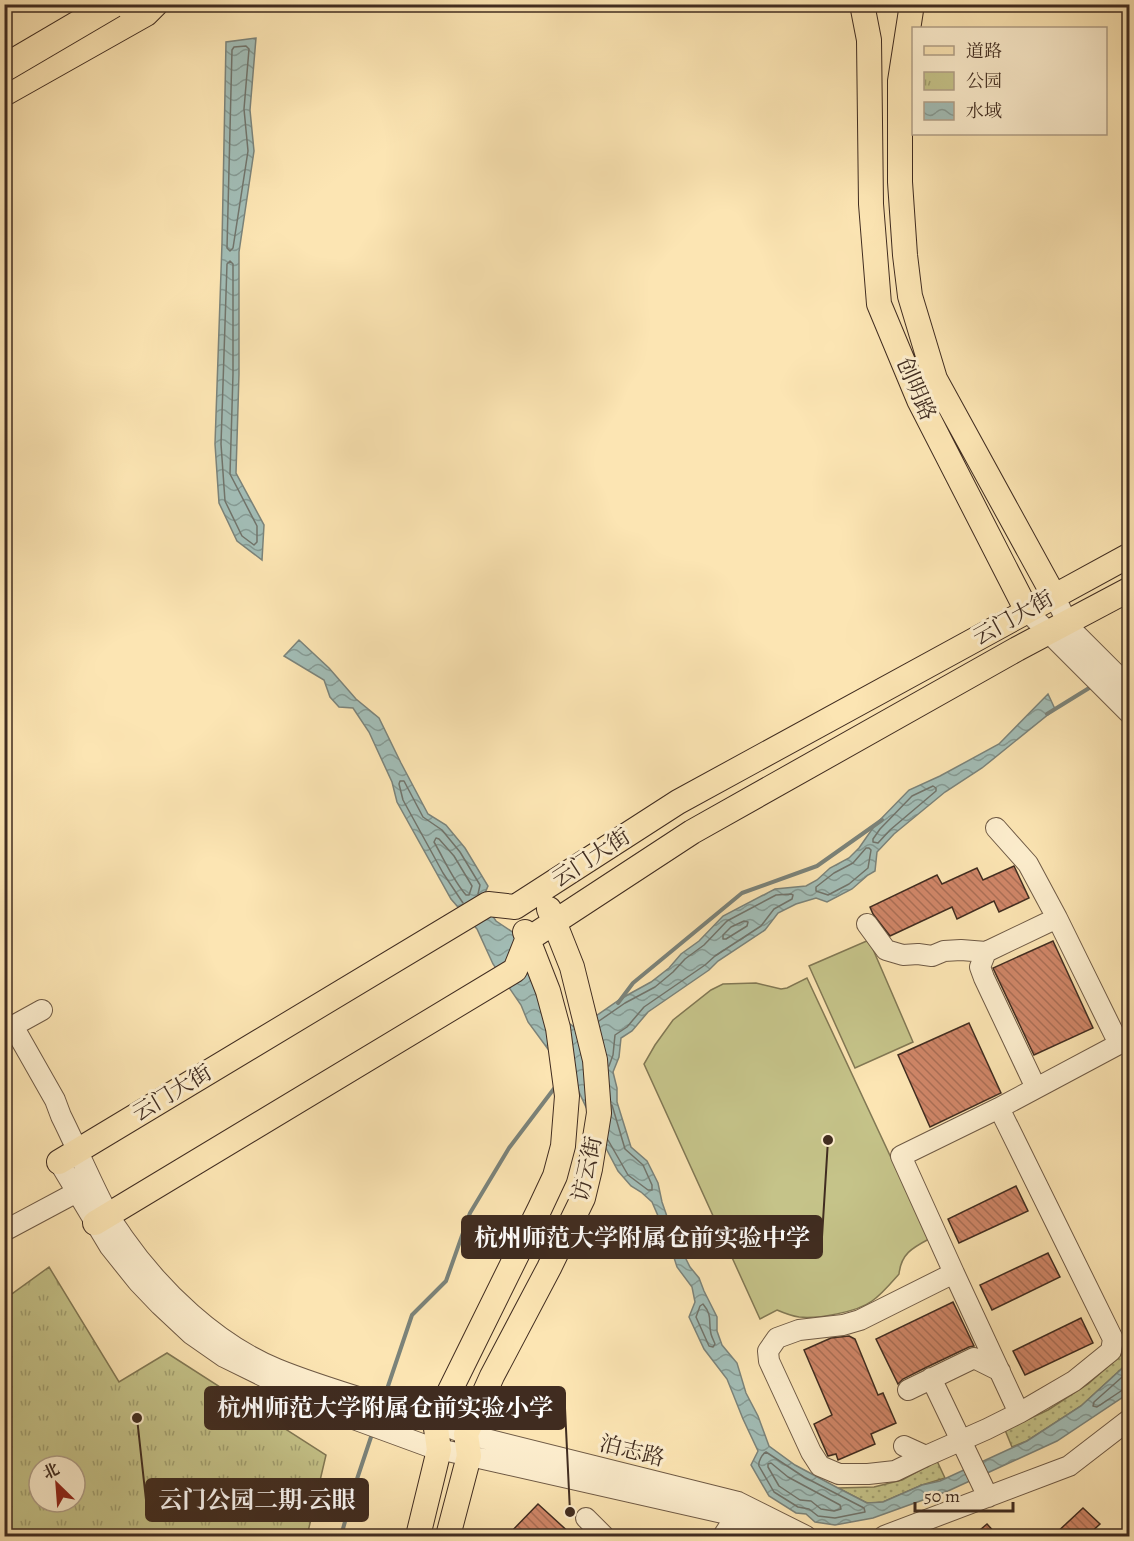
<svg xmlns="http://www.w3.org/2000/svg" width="1134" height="1541" font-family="Alegreya,'Noto Serif SC',serif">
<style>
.grass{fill:url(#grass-dots);stroke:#827854;stroke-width:1.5}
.park{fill:url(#park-tufts);stroke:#827854;stroke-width:1.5;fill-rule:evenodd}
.pitch{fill:#c5c389;stroke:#827854;stroke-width:1.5}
.water{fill:url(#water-waves);stroke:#7b837a;stroke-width:1.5}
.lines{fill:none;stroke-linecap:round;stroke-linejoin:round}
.shore{stroke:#71746b;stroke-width:1.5}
.stream{stroke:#7b837a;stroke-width:4}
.building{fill:url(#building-back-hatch);stroke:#402c20;stroke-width:1.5}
.minor-casing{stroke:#6f5a45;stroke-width:22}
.major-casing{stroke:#402c20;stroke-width:26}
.highway-casing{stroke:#402c20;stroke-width:29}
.minor{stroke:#fdeece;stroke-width:20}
.major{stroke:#fce5b3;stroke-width:24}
.highway{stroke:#fce5b3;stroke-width:27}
.highway-bridge-casing{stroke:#402c20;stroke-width:29;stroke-linecap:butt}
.highway-bridge{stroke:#fce5b3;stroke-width:27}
.labels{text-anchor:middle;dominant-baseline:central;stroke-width:6;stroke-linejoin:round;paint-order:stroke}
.street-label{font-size:22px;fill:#402c20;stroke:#fdeece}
.leader{fill:none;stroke:#402c20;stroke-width:2}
.callout-dot{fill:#402c20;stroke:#fdeece;stroke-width:2}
.callout{fill:#402c20;stroke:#402c20;stroke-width:2}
.callout-label{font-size:24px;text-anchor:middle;font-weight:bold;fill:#fff}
</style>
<defs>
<pattern id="grass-dots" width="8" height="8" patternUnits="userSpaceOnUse" patternTransform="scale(1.5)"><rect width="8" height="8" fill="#c5c389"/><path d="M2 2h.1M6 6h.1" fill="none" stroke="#a19f70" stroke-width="1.8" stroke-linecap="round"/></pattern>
<pattern id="park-tufts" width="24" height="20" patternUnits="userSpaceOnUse" patternTransform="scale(1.5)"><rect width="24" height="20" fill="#c5c389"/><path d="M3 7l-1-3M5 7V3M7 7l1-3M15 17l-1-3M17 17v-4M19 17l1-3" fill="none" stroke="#a19f70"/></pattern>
<pattern id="water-waves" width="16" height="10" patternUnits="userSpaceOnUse" patternTransform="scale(1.5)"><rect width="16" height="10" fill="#a2bdb6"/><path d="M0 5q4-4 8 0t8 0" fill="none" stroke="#859a94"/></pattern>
<pattern id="building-back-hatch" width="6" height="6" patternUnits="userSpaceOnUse" patternTransform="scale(1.5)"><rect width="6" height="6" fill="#d08668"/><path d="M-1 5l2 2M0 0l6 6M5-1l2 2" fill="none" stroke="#aa6e55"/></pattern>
</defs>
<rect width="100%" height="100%" fill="#fce5b3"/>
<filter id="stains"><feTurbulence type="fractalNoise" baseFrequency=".00333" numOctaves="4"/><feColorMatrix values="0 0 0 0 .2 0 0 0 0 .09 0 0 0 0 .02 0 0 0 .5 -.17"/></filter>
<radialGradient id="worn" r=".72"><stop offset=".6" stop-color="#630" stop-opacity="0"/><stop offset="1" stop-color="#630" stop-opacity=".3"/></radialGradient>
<path class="grass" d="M1128 1343H1129V1362L1081 1406 1027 1441 1012 1447 1005 1430 1048 1410 1088 1384 1121 1355Z
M937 1461 945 1478 922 1485 883 1502 873 1503H867L838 1488 874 1487 902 1480Z"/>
<path class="park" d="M49 1267 119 1382 167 1353 326 1455 307 1536H5V1299ZM39 1466H75V1502H39Z"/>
<path class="pitch" d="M869 940 913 1042 855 1068 809 966Z
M807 978 929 1239C912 1248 901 1254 899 1274 891 1283 882 1294 872 1301 857 1312 818 1319 799 1317 792 1316 784 1313 777 1310L760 1319 644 1064 655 1045 673 1020 711 990 723 984 756 983 781 989 787 988Z"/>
<path class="water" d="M256 38 250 110 254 151 239 252V374L236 473 264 525 262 560 237 541 219 503 215 444 222 243 226 42Z
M299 640 329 668 356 699 379 718 401 763 428 814 446 825 465 848 488 886 482 900 496 921 514 933 566 1021 577 1029 622 998 651 982 669 968 681 954 699 941 723 916 775 889 806 886 817 880 830 868 849 858 859 848 875 825 909 790 940 776 999 744 1048 694 1055 709 982 768 945 792 894 834 877 852 875 871 868 875 852 889 827 902 816 898 796 904 778 913 765 930 718 961 709 970 648 1012 632 1031 621 1038 619 1057 613 1072 617 1088V1102L631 1147 647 1161 658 1183 662 1202 671 1228 685 1251 686 1259 690 1267 699 1278 704 1291 717 1317V1331L722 1345 737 1363 746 1393 758 1416 769 1446 795 1465 838 1488 867 1503 883 1502 922 1485 940 1481 1027 1441 1081 1406 1129 1362V1393L1057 1441 948 1491 873 1518 835 1525 815 1522 806 1514 796 1513 769 1496 751 1465 758 1451 743 1419 727 1379 704 1349 689 1317 695 1302 692 1287 677 1267 668 1239 652 1202 641 1192 631 1186 618 1171 598 1133 578 1090 528 1022 521 1005 493 964 477 929 451 899 397 802 392 782 369 732 353 708 339 707 330 697 324 680 284 656Z"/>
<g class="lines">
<path class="shore" d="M246 46 249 49 244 109 248 151 233 248 230 251 227 248 232 50 234 47Z
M230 261 233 264V374L230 474 257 526V542L254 545 242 536 225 501 221 444 227 264Z
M933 786 936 788V791L890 830 878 843 873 842V839L880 829 912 796Z
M436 838 439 839 454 856 472 886 469 895H466C453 880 444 859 434 842Z
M866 848H869L871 850 868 868 849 884 828 895 816 891V887L834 873 853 863Z
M463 903 443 873 403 800 399 784 400 781H404L423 817 442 830 460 852 480 885 478 894
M744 921 748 922 747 926 726 939H723V935L731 927Z
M599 1021 625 1003 655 987 673 972 685 959 704 945 727 921 776 895 791 894 793 895 792 899 774 909 761 926 715 956 705 965 644 1007 627 1027 615 1035 613 1055 609 1066
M608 1140 628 1175 648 1190H652V1185L643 1165 625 1149 612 1105
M703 1304C713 1316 708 1321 711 1334 712 1338 714 1341 715 1344L713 1347 709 1346 696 1317 700 1306Z
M1130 1370 1094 1402 1093 1406 1097 1407 1124 1389 1130 1388
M766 1452 804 1477 864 1508 865 1512 835 1518 818 1516 809 1509 798 1507 774 1492 759 1466C758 1462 762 1454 766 1452Z
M771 1463 788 1477 840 1505 841 1509 834 1511 821 1509 811 1501 800 1500 779 1486 768 1467V1464Z"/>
<path class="stream" d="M1119 670 1130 663
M1047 714 1094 685
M618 1003 633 983 742 893 817 866 882 820
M384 1398 412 1315 446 1281 470 1213 509 1148 556 1086
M341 1536 356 1482 373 1431"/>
</g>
<path class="building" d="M1014 866 1029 898 999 912 994 901 957 919 952 907 890 936 873 914 870 907 937 875 942 884 977 868 983 880Z
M1053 941 1093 1028 1034 1055 993 968Z
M969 1023 1001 1093 930 1127 898 1055Z
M1016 1186 1028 1211 959 1243 948 1219Z
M1048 1253 1060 1277 992 1310 980 1285Z
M953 1302 974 1346 969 1347 925 1368 903 1379 898 1384 876 1339Z
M1081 1318 1093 1343 1025 1375 1013 1351Z
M849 1336 855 1339 878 1395 883 1393 896 1423 871 1434 875 1444 838 1460 836 1454 828 1456 814 1424 832 1415 804 1350 831 1338Z
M538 1504 573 1536H507Z
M1083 1508 1100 1524 1087 1536H1053Z
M987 1524 998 1536H973Z"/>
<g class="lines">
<g class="minor-casing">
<path id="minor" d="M1054 596 1071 629 1130 688
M1027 611 1130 714
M996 828 1028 864 1057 918
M867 924 886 950 903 955 918 954 932 956 944 951 961 950 986 952
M42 1010 13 1026 55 1100 61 1116C77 1148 91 1182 108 1214 112 1222 118 1229 123 1237 160 1290 216 1344 277 1369 338 1394 404 1408 466 1434L738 1502 806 1536
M999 1108 1119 1044 1057 918 986 952 980 967 984 978 1036 1088
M59 1162 110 1247 138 1282 160 1305 191 1334 224 1357 340 1414 430 1447 736 1516 772 1536
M4 1231 77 1192
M954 1273 901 1156 999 1108 1113 1339 1111 1351 1074 1381 1019 1413
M931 1378 988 1497
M908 1390 974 1358 1000 1371
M904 1446 926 1456 895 1471 868 1474H839L820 1466 811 1452 769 1361 768 1351 777 1338 799 1330 843 1325 860 1320 954 1273 1019 1413 987 1429 926 1456
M586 1518 604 1536
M723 1536 736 1516
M884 1536 1069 1466 1130 1419"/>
</g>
<g class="major-casing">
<path id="major" d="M862 4 869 40 871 204 879 304 919 400 1027 611
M912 4 900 81V182L905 255 910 296 935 379 1054 596
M4 41 68 4
M4 94 146 14 156 4
M59 1162 488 904 515 907 678 802 1130 555
M95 1223 515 970 527 940 692 832 1017 649 1130 589
M418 1536 439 1450 435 1421 540 1208 555 1176 563 1146 567 1096 558 1028 548 991 525 932
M448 1536 469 1456 466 1434 492 1376 549 1268 583 1198 590 1169 599 1113 595 1060 572 967 549 909"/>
</g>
<g class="highway-casing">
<path id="highway" d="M28 4 38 21 52 32 76 36 133 4
M4 16 24 4"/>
</g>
<use href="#minor" class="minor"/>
<use href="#major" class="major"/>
<use href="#highway" class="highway"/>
<g class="highway-bridge-casing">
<path id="highway-bridge" d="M4 68 113 4"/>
</g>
<use href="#highway-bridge" class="highway-bridge"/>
</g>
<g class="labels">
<g class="street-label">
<text transform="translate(916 389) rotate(66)">创明路</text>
<text transform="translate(1013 618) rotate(-29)">云门大街</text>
<text transform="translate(591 858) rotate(-33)">云门大街</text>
<text transform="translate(172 1093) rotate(-31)">云门大街</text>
<text transform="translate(587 1169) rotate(-77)">访云街</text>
<text transform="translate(632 1451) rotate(14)">泊志路</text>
</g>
</g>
<path class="leader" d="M828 1140L822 1237M570 1512L565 1408M137 1418L146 1500"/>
<g class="callout-dot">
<circle cx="828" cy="1140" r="6"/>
<circle cx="570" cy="1512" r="6"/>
<circle cx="137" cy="1418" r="6"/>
</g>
<g class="callout">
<rect x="462" y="1216" width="360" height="42" rx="6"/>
<rect x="205" y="1387" width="360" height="42" rx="6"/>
<rect x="146" y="1479" width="222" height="42" rx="6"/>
</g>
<g class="callout-label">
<text x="642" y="1246">杭州师范大学附属仓前实验中学</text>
<text x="385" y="1416">杭州师范大学附属仓前实验小学</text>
<text x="257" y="1508">云门公园二期·云眼</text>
</g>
<rect width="1134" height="1541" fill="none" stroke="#fce5b3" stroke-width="24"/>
<rect x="6" y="6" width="1122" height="1529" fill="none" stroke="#402c20" stroke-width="3"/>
<rect x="12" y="12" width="1110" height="1517" fill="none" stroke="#402c20" stroke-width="1.5"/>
<rect x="912" y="27" width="195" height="108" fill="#fdeece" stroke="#b1a088" stroke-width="1.5"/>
<rect x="924" y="46" width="30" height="9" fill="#fce5b3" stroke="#b1a088" stroke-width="1.5"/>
<text x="966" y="57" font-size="18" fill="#402c20">道路</text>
<rect x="924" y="72" width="30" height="18" fill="url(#park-tufts)" stroke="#b1a088" stroke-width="1.5"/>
<text x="966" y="87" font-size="18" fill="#402c20">公园</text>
<rect x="924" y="102" width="30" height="18" fill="url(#water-waves)" stroke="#b1a088" stroke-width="1.5"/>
<text x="966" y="117" font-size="18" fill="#402c20">水域</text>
<g transform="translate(57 1484) rotate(335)"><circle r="28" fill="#fdeece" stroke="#b1a088" stroke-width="1.5"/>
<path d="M0-4.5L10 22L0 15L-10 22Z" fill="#8f2418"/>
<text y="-9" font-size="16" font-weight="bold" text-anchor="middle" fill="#402c20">北</text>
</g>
<path d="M915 1502v9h98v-9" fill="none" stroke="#402c20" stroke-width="3"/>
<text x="924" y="1502" font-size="18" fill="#402c20" stroke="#fdeece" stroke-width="4.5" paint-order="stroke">50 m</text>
<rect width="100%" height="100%" filter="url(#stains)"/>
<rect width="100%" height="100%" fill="url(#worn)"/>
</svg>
